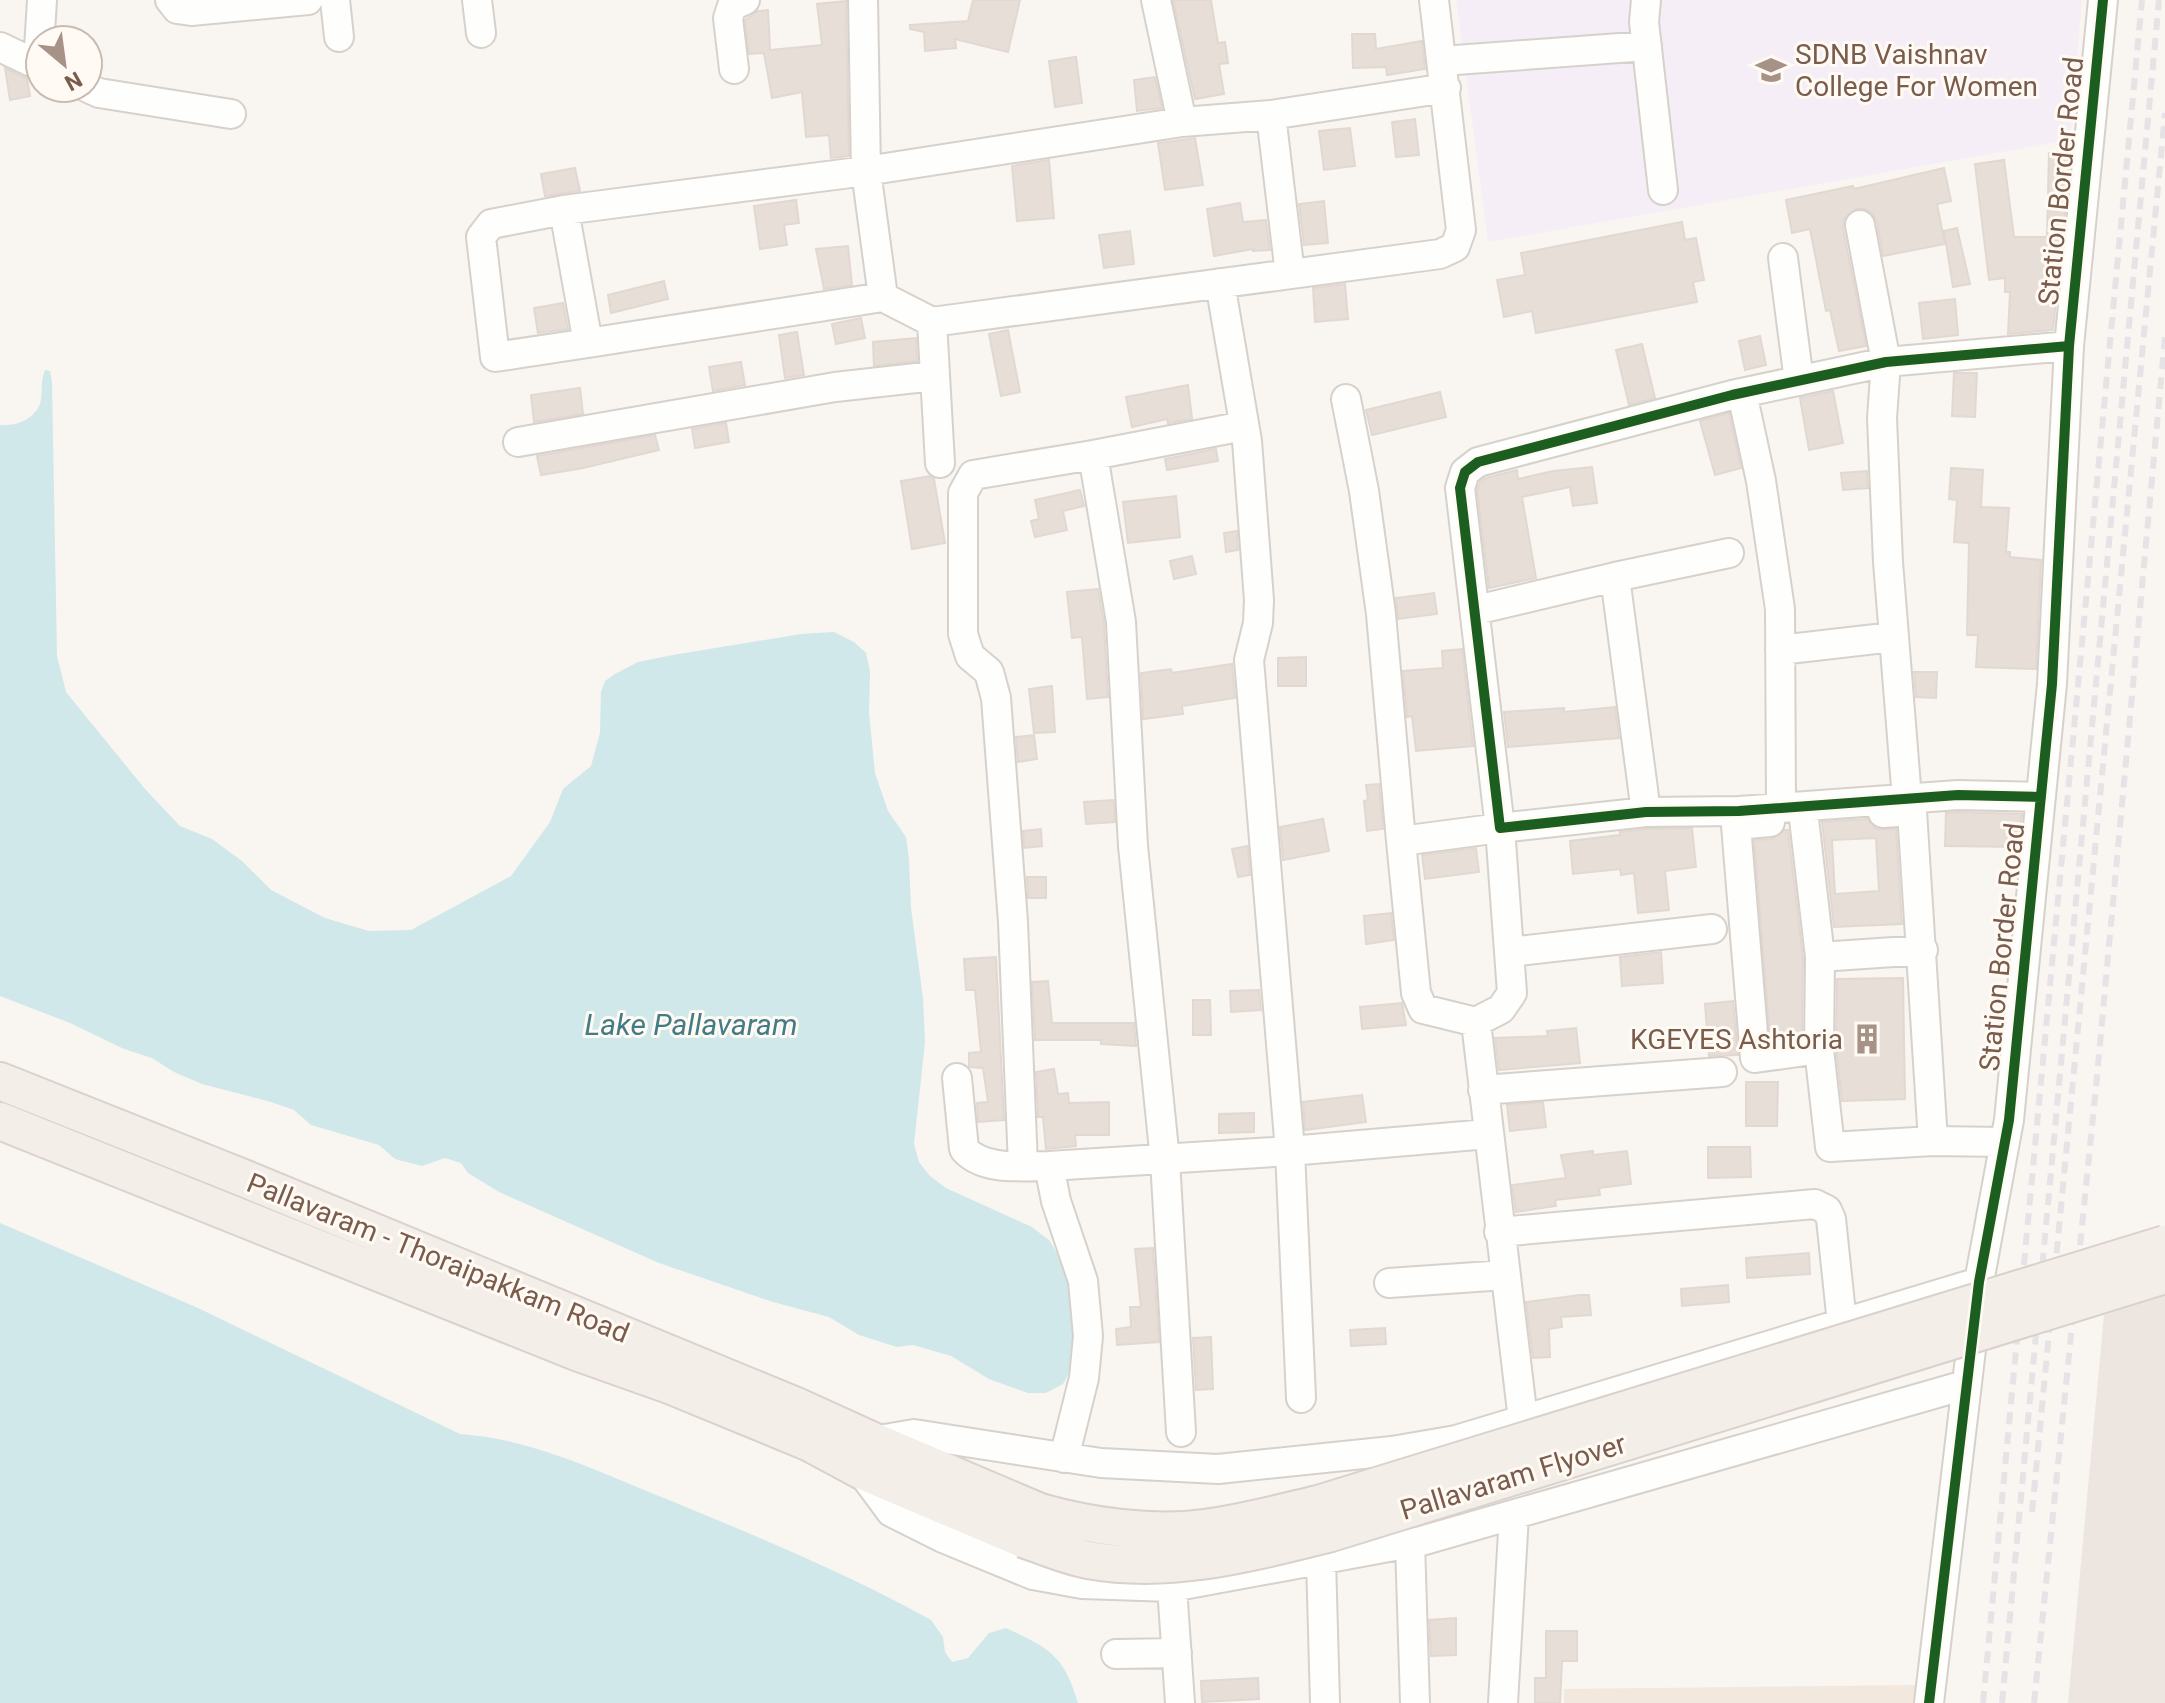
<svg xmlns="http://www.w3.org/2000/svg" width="2165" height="1703" font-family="Roboto,sans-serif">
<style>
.residential{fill:#f2e8de}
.industrial{fill:#ede5e0}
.education{fill:#f6eef6}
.water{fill:#d0e8ea}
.building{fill:#e6ded7;stroke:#e2d8d2;stroke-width:2;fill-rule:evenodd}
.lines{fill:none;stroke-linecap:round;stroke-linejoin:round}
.minor-casing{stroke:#d7d1cb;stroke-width:32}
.major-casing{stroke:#dad1cc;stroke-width:40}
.minor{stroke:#fefefd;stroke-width:28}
.major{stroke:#f3eee8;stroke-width:36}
.rail{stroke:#e6e3e7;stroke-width:6;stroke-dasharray:12 8;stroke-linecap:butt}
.major-bridge-casing{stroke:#dad1cc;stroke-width:40;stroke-linecap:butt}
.major-bridge{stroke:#f3eee8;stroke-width:36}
.cycleway-casing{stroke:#fffaf3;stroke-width:15}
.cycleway{stroke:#1b5e20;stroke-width:10}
.labels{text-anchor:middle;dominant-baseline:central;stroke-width:6;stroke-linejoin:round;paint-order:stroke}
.poi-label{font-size:28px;fill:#7a5c4d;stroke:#fffaf3;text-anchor:start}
.street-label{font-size:28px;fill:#7a5c4d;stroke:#fffaf3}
.water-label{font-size:30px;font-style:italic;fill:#437c86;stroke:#fffaf3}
</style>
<rect width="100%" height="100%" fill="#f9f5f0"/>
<path class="residential" d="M1920 1685 1919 1703H1564V1689Z"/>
<path class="industrial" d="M2165 1296V1703H2068L2104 1315Z"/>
<path class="education" d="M1456 0H2082L2070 140 1488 242Z"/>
<path class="water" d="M45 370 50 371 52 382 57 656 66 692 145 789 180 826 212 839 242 861 271 890 325 918 369 931 411 930 511 876 550 822 563 789 591 766 600 733 601 692 605 681 615 674 638 662 673 655 801 634 834 632 854 642 866 653 870 671 869 712 875 773 888 811 906 837 909 859 911 908 923 998 925 1042 914 1144 919 1162 930 1176 946 1188 1032 1227 1050 1241 1061 1261 1072 1296 1076 1339 1071 1369 1063 1384 1046 1393H1028L989 1379 951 1356 913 1345 897 1347 859 1335 829 1317 773 1302 659 1263 499 1192 468 1173 461 1163 445 1158 422 1166 395 1159 379 1145 311 1125 294 1110 271 1102 202 1084 174 1072 152 1058 124 1049 70 1023 0 996V425C17 426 33 420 40 404 43 395 40 382 45 370Z
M0 1223 198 1308 460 1434C534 1439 601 1473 669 1500 758 1537 847 1573 931 1620L943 1637 945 1652 952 1662 968 1658 989 1633 1006 1628C1049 1648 1064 1655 1078 1703H0Z"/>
<path class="building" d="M973 0H1020L1008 52 955 39 956 48 925 51 924 32 910 29V25L968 21Z
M1173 0H1211L1218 43 1225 42 1228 63 1219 64 1224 94 1195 99Z
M846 1 849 156 831 158 829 135 806 137 802 92 772 98 764 53 749 54 745 20 758 11 768 10 770 50 822 45 817 4Z
M1352 34H1375L1376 49 1422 41 1425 69 1387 75 1386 67 1353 68Z
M1076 57 1082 103 1055 107 1049 61Z
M5 68 27 79 30 96 10 100Z
M1155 77 1162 108 1137 111 1134 80Z
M1415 119 1419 155 1396 157 1392 122Z
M1350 128 1355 166 1324 170 1319 131Z
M1195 138 1203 185 1165 190 1158 143Z
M2049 153 2071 154 2053 330 2008 334 2010 292H2005V278L1989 280 1975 164 2004 160 2014 237H2047Z
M1049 160 1054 218 1017 221 1012 166Z
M575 168 580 191 545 196 541 174Z
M1944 168 1951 201 1937 204 1945 244 1883 256 1877 222 1872 213 1865 209H1856L1844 219 1843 228 1866 346 1839 351 1830 310 1826 311 1810 229 1792 233 1786 200 1853 186 1854 189Z
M796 200 799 223 784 225 787 245 760 249 754 206Z
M1324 201 1328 243 1304 245 1299 204Z
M1240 203 1243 222 1266 220 1270 250 1253 251V249L1214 256 1207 209Z
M1682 222 1685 240 1696 238 1704 280 1693 282 1697 302 1536 333 1532 311 1504 317 1497 280 1525 275 1521 253Z
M1957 228 1970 284 1953 287 1944 231Z
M1130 231 1134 264 1104 268 1099 235Z
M848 246 852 285 824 289 816 249Z
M664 281 668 299 611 313 608 295Z
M1345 284 1348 319 1315 322 1313 288Z
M1955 299 1958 335 1923 339 1919 303Z
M563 303 568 329 538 333 534 308Z
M861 318 865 338 836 344 832 324Z
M1008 330 1020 392 1001 396 989 334Z
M797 332 804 375 785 378 779 335Z
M1760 336 1766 365 1745 370 1739 341Z
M916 338 917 361 874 366 873 342Z
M1642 344 1655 398 1629 405 1616 350Z
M741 362 745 385 713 391 709 367Z
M1954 373H1977L1975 417 1952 416Z
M1188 385 1192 419 1168 423 1167 419 1132 427 1126 397Z
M580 388 583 414 534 422 531 395Z
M1833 391 1843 443 1809 450 1800 398Z
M1440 392 1446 417 1372 435 1366 410Z
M1729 413 1741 468 1715 475 1700 421Z
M726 423 729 442 695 448 692 429Z
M655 435 659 450 583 468 541 475 537 456Z
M1216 449 1218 461 1167 470 1165 459Z
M1592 467 1597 503 1573 506 1570 487 1522 497 1536 578 1489 588 1477 490 1480 482 1486 478 1517 470 1518 479 1553 471Z
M1951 468 1983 470 1981 507 2009 508 2006 552H2010V557L2041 560 2036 669 1976 667 1978 635H1967L1969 543 1954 542 1957 500 1949 499Z
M1867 471 1868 488 1843 490 1841 473Z
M930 476 934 479 945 543 912 549 901 481Z
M1080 490 1084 506 1063 511 1067 530 1035 537 1031 521 1039 519 1035 500Z
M1176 496 1180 537 1128 543 1123 502Z
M1237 531 1238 550 1226 552 1224 533Z
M1192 556 1196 574 1174 579 1170 561Z
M1098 589 1104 624 1108 697 1087 699 1082 637 1072 638 1067 592Z
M1434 593 1437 614 1398 619 1396 598Z
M1462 649 1473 746 1416 751 1412 716 1407 717 1403 671 1443 668 1442 651Z
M1306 657V686H1278V658Z
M1232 664 1235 698 1182 706 1183 714 1143 719 1141 673 1171 669 1172 673Z
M1914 672H1937L1936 698 1916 697Z
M1052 686 1055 732 1034 733 1029 689Z
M1615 707 1619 738 1508 747 1504 712 1564 708V712Z
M1034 735 1037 759 1018 762 1016 737Z
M1379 784 1383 829 1367 831 1364 801 1368 800 1366 785Z
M1114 800 1115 822 1086 824 1084 802Z
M1958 812 2022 814 2019 847 1945 846 1946 813Z
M1323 819 1329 851 1283 860 1280 827Z
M1867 819 1876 829H1896L1902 924 1834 927 1822 822ZM1876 838 1879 891 1835 894 1832 840Z
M1692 828 1696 867 1665 871 1669 910 1638 913 1634 873 1621 875 1620 869 1573 874 1570 841 1620 835V832L1647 829Z
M1041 829 1042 846 1024 848 1023 831Z
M1785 830H1788L1803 958 1802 1034 1770 1039 1754 840 1772 839Z
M1248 846 1250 875 1238 877 1232 849Z
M1476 848 1479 872 1425 879 1422 855Z
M1027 877H1046V898H1028Z
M1391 913 1394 940 1366 944 1364 916Z
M1661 952 1663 983 1622 986 1620 957Z
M996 957 1004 1120 978 1122 977 1103 988 1102 983 1068 969 1067V1053L981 1052 975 990H966L964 959Z
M1903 978 1905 1099 1842 1101 1836 1048 1837 979Z
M1048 981 1052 1023H1134L1136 1046 1101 1044V1040H1035L1032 982Z
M1259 990 1261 1010 1231 1012 1230 991Z
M1193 1000H1210L1211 1035H1193Z
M1733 1001 1738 1055 1709 1056 1705 1004Z
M1402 1003 1406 1025 1362 1029 1360 1007Z
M1576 1028 1580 1063 1499 1070 1495 1038 1548 1036 1547 1031Z
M1054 1069 1058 1094 1068 1093 1069 1103 1109 1102V1135H1075L1076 1146 1046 1149 1043 1117H1038L1036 1072Z
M1746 1082H1778L1777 1126H1746Z
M1362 1095 1366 1122 1305 1130 1303 1102Z
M1543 1102 1546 1127 1510 1131 1507 1105Z
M1254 1113V1132L1219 1133V1114Z
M1708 1147H1750L1751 1177 1708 1178Z
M1593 1151V1155L1627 1151 1631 1184 1599 1188 1600 1195 1555 1200 1556 1206 1516 1212 1512 1185 1566 1178 1561 1155Z
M1153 1248 1159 1342 1117 1345 1116 1329 1131 1327 1130 1307H1141L1135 1249Z
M1809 1253 1810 1274 1747 1278 1746 1258Z
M1728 1285 1729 1302 1682 1306 1681 1289Z
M1580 1295H1589L1591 1315 1561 1317 1562 1327 1549 1329 1550 1357 1533 1358 1526 1302Z
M1385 1328 1386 1344 1351 1346 1350 1330Z
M1211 1337 1213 1389 1196 1390 1193 1338Z
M1456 1618V1655L1431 1656 1429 1620Z
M1546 1631H1577V1661H1562L1560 1703H1535V1678H1546Z
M1258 1678 1259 1699 1202 1702 1201 1681Z"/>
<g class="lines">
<g class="minor-casing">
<path id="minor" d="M170 0 177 9 191 11 308 0
M335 0 339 37
M477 0 481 33
M1156 0 1182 122
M1646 0 1644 22 1663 190
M0 47 40 66
M1442 61 1647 46
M38 65 42 0
M734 69 728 18 732 6 745 0
M88 88 99 93 231 114
M1271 115 1290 274
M564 210 588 343 883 297 866 171 863 0
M1860 225 1886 362 1882 418 1888 562 1907 799
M1783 258 1799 381
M1220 283 1247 441 1259 600 1258 623 1249 660 1290 1151 1488 1134
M883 297 932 322 1440 254 1455 247 1461 230 1434 0
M932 322 940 463
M588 343 495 357 481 237 491 224 564 210 866 171 1182 122 1271 115 1446 88
M1742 393 1761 481 1780 609 1781 807
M1346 399 1364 491 1381 614 1401 841
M518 442 835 387 934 376
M1615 577 1729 553
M1476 610 1615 577 1646 812
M1780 650 1893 637
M2041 797 1958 795 1739 811 1646 812 1500 828 1460 488 1465 472 1478 462 1732 395 1886 362 2069 346
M1883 813 1912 811 1933 1141
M1770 822 1736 825 1755 1058 1819 1049 1820 957 1804 819
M1509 952 1712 929
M1820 957 1923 950
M1476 1022 1423 1009 1416 993 1401 841 1500 828 1512 993 1501 1009 1476 1022 1523 1420
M1819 1049 1830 1147 1933 1141 2005 1142
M957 1078 964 1149C983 1171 1022 1166 1049 1166L1290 1151 1301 1398
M1483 1090 1722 1072
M1023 1166 1013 922 996 698 989 672 970 656 963 634V493L973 475 1093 455
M1049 1166 1056 1201 1083 1281 1088 1336 1084 1378 1064 1458
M1499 1232 1815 1204 1827 1210 1831 1219 1842 1323
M1389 1283 1505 1275
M1181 1432 1165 1160 1133 846 1121 622 1093 455 1244 426
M873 1441 914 1434 1101 1463 1218 1469 1392 1451 1456 1440 1979 1282
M860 1470 891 1512 943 1538 1033 1575 1082 1584 1172 1587 1421 1541 1965 1385
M1410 1543 1415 1703
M1321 1559 1325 1703
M1172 1587 1180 1703
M1116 1654 1177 1653
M1503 1703 1514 1515
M1929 1703 1979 1282 2009 1120 2052 684 2069 346 2103 0"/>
</g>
<g class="major-casing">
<path id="major" d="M0 1081 236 1175 796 1406 873 1441 1040 1512
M0 1121 579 1353 672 1386 808 1442 860 1470 1023 1539"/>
</g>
<use href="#minor" class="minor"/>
<use href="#major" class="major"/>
<path class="rail" d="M2032 1512 2165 113
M1983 1703 2142 0
M2002 1703 2159 0
M2034 1703 2096 1087 2165 337"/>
<g class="major-bridge-casing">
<path id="major-bridge" d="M1040 1512C1090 1526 1151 1535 1204 1528 1242 1523 1280 1513 1318 1504L2165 1244
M1023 1539C1044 1546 1066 1556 1088 1560 1172 1575 1250 1553 1331 1533L2165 1275"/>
</g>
<use href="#major-bridge" class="major-bridge"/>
<g class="cycleway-casing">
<path id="cycleway" d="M2041 797 1958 795 1739 811 1646 812 1500 828 1460 488 1465 472 1478 462 1732 395 1886 362 2069 346
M1929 1703 1979 1282 2009 1120 2052 684 2069 346 2103 0"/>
</g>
<use href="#cycleway" class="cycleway"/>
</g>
<defs>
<g id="university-bare" transform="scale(2.4)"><path d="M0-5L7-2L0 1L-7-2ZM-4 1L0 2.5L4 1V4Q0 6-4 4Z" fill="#a69286" stroke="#fffaf3" stroke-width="2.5" paint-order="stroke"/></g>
<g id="building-bare" transform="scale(2.4)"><path d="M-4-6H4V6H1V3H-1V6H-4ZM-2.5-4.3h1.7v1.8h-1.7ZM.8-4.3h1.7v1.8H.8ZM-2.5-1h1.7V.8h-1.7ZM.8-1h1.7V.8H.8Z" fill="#a69286" stroke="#fffaf3" stroke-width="2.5" paint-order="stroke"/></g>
</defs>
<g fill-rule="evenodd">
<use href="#university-bare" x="1771" y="70"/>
<use href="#building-bare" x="1867" y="1039"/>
</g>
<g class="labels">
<g class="poi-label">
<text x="1795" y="54">SDNB Vaishnav<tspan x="1795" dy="32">College For Women</tspan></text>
<text x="1843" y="1039" text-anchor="end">KGEYES Ashtoria</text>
</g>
<g class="street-label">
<text transform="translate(2061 181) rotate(-84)">Station Border Road</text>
<text transform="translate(2002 947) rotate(-84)">Station Border Road</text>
<text transform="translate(438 1258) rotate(22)">Pallavaram - Thoraipakkam Road</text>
<text transform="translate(1513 1477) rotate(-17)">Pallavaram Flyover</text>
</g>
<g class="water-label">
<text x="691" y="1024">Lake Pallavaram</text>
</g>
</g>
<g transform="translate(64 64) rotate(151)"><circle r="38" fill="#fffaf3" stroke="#cabbb1" stroke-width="2"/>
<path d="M0-6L14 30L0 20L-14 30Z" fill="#a69286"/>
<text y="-12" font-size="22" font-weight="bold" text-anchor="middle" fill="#7a5c4d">N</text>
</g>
</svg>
